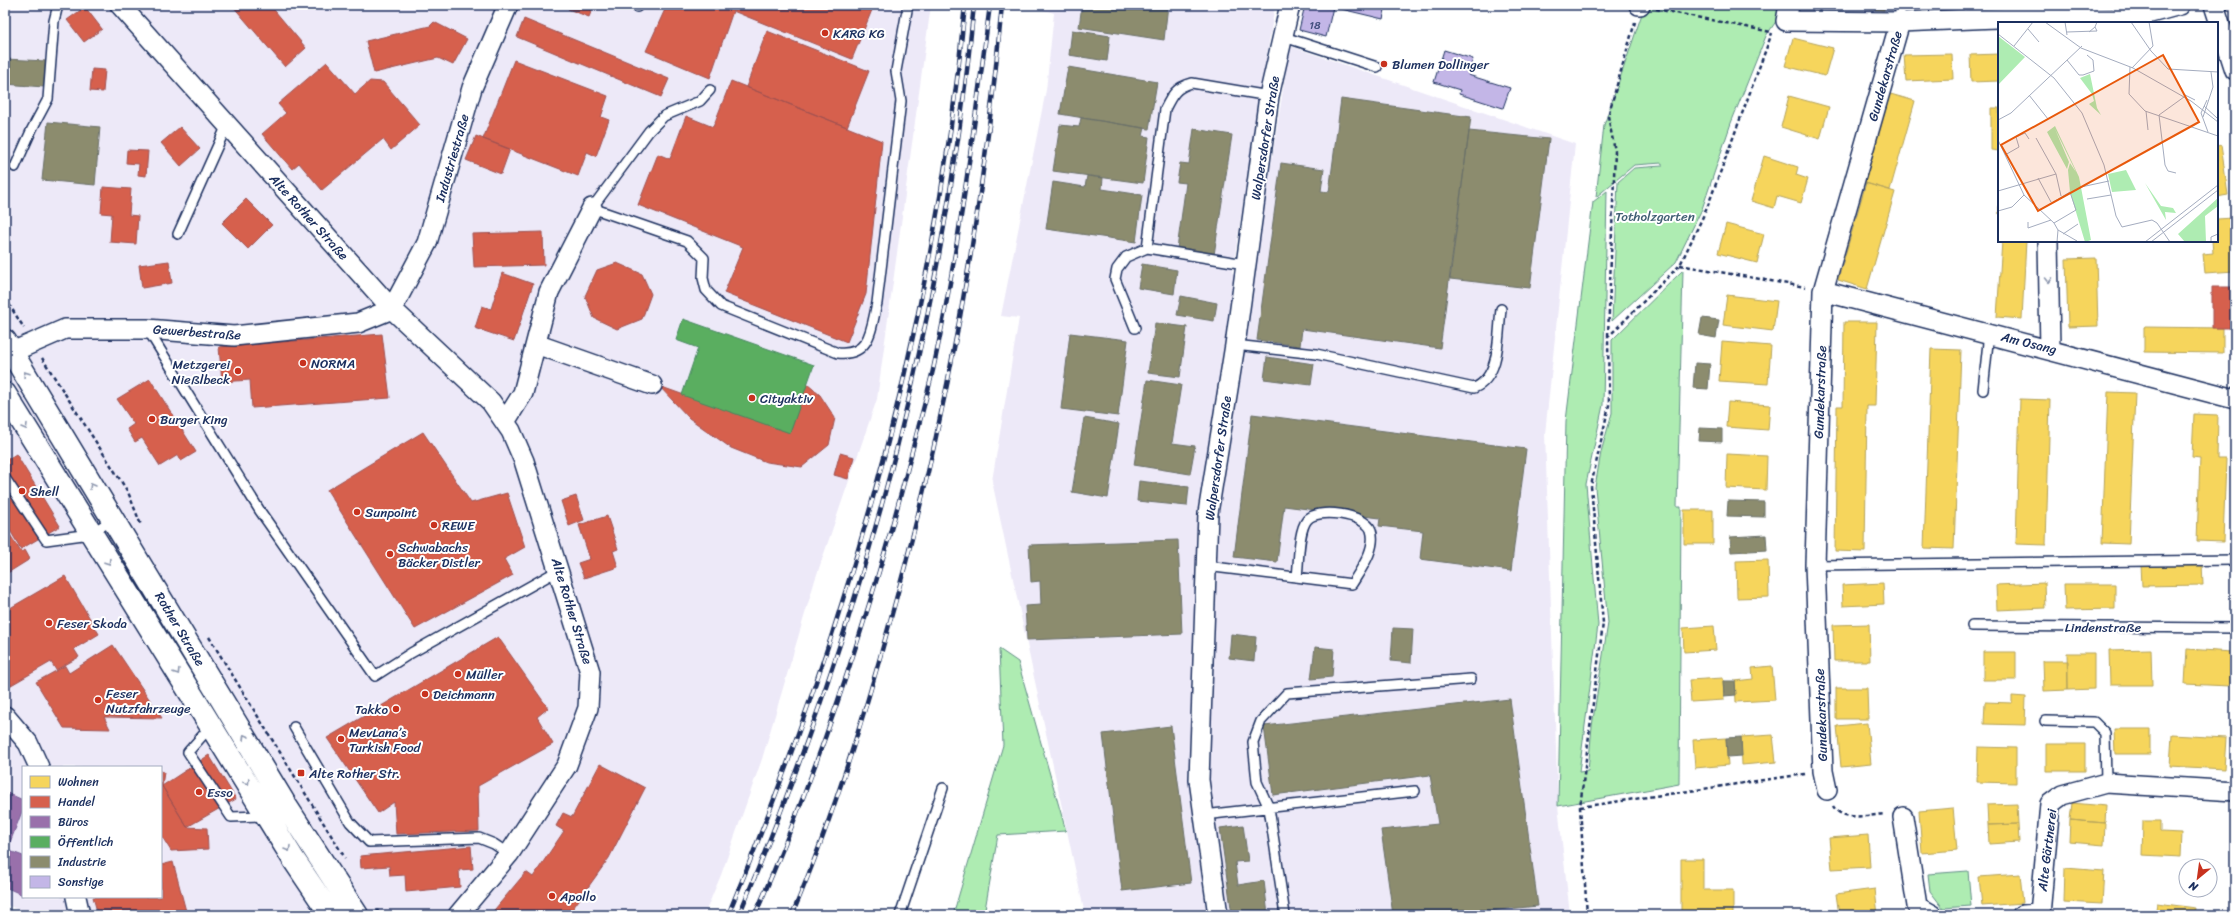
<svg xmlns="http://www.w3.org/2000/svg" width="2240" height="920" font-family="Sriracha,sans-serif">
<style>
.built{fill:#ede9f8;fill-rule:evenodd}
.green{fill:#aeecb2;stroke:#648e88}
.homes{fill:#f6d55c;stroke:#b4a35d}
.shops{fill:#d6604d;stroke:#9e5152}
.offices{fill:#9970ab;stroke:#735c94}
.public{fill:#5aae61;stroke:#478860}
.industry{fill:#8c8c6e;stroke:#6a7069}
.building{fill:#c3b6e7;stroke:#1b2f5e}
.lines{fill:none;stroke-linecap:round;stroke-linejoin:round}
.lane-casing{stroke:#1b2f5e;stroke-width:12}
.street-casing{stroke:#1b2f5e;stroke-width:22}
.primary-casing{stroke:#1b2f5e;stroke-width:25}
.path{stroke:#1b2f5e;stroke-width:2.5;stroke-dasharray:4 3;stroke-linecap:butt}
.lane{stroke:#fff;stroke-width:9}
.street{stroke:#fff;stroke-width:19}
.primary{stroke:#fff;stroke-width:22}
.rail-casing{stroke:#1b2f5e;stroke-width:4.5}
.rail{stroke:#fff;stroke-width:3;stroke-dasharray:9;stroke-linecap:butt}
.oneway{stroke:#8d97ae}
.poi-dot{fill:#c8321e;stroke:#fff;stroke-width:1.5}
.labels{text-anchor:middle;dominant-baseline:central;stroke-width:4;stroke-linejoin:round;paint-order:stroke}
.number-label{font-size:11px;fill:#455180}
.poi-label{font-size:13px;fill:#1b2f5e;stroke:#fff;text-anchor:start}
.street-label{font-size:13px;fill:#1b2f5e;stroke:#fff}
.park-label{font-size:13px;fill:#405e73;stroke:#fff}
.inset-road{fill:none;stroke:#a4acbf;stroke-width:1}
.view{fill:#e8590c;fill-opacity:0.15;stroke:#e8590c;stroke-width:2}
.inset-edge{fill:none;stroke:#1b2f5e;stroke-width:2}
</style>
<rect width="100%" height="100%" fill="#fff"/>
<filter id="ink" filterUnits="userSpaceOnUse"><feTurbulence type="fractalNoise" baseFrequency=".025" numOctaves="2"/><feDisplacementMap in="SourceGraphic" scale="8" xChannelSelector="R" yChannelSelector="G"/><feConvolveMatrix kernelMatrix="1 2 1 2 8 2 1 2 1" color-interpolation-filters="sRGB"/></filter>
<g filter="url(#ink)">
<path class="built" d="M5 5H931L877 399 815 580 762 759 721 875 704 915H30L5 904ZM23 767H161V897H23Z
M1026 5H1275L1232 273 1253 277 1290 46 1575 144 1545 434 1558 806 1570 915H1085L992 481 1019 318 1001 316 1046 90 1054 13Z"/>
<path class="green" d="M1645 5H1781L1779 17 1766 36 1731 123 1702 209 1676 262 1612 321 1618 182 1634 168 1662 166V163L1634 165 1596 197 1604 125Z
M1607 191 1603 405 1586 484 1598 625 1579 772 1588 771 1592 726 1608 623 1595 487 1601 452 1612 413V340L1683 270 1677 507H1681L1679 784 1558 806 1566 421 1593 202Z
M999 649 1018 662 1066 831 998 835 984 915H953L1003 745Z
M1968 871 1971 906 1943 908 1930 891 1928 874Z"/>
<path class="homes" d="M1870 5H1884V10L1870 9Z
M1914 5H1929V8H1914Z
M1793 38 1833 48 1825 76 1785 66Z
M1952 54 1953 79 1906 81 1904 55Z
M1999 54V81L1971 82 1970 55Z
M1887 93 1915 101 1890 190 1861 182Z
M1789 96 1829 107 1820 139 1781 127Z
M1991 108H1999V214V151L1991 150Z
M2221 145 2228 195 2217 197V146Z
M1764 156 1798 167 1796 175 1808 179 1801 203 1777 196 1774 208 1751 201Z
M1866 183 1895 192 1867 289 1838 280Z
M2233 218 2235 271 2205 273 2203 254 2213 253 2212 241H2217V219Z
M1726 224 1764 234 1757 263 1718 253Z
M2002 241H2026L2022 319 1997 317Z
M2096 258 2098 326 2068 327 2066 259Z
M1727 295 1777 301 1773 331 1723 325Z
M1844 322H1877L1875 406H1867L1865 552 1835 551 1837 406H1843Z
M2144 327 2223 328V353L2144 352Z
M1722 342 1771 346 1768 384 1719 381Z
M1931 349 1961 350 1954 549 1924 548Z
M2108 392 2135 393 2129 544 2102 543Z
M2020 399 2050 400 2046 545 2016 544Z
M1728 402 1770 405 1768 430 1726 427Z
M2194 414 2218 415 2217 459H2226L2223 542 2197 541 2200 458 2192 457Z
M1727 454 1767 456 1766 490 1726 488Z
M1684 510H1713V544H1684Z
M1768 560 1769 597 1737 598 1736 561Z
M2202 563 2203 585 2142 586 2141 564Z
M1883 583 1884 604 1843 606 1842 585Z
M2044 583 2045 608 1997 610 1996 585Z
M2064 584H2115V609L2065 610Z
M1869 624 1870 661H1834L1833 625Z
M1714 626 1716 650 1684 652 1683 628Z
M2151 649 2152 685H2110L2109 650Z
M2187 649 2232 652 2230 686 2185 684Z
M1983 652H2016V680H1983Z
M2067 653H2094V689L2068 690Z
M2043 661H2068V690L2044 691Z
M1772 666 1775 700 1736 702 1735 681 1753 679 1752 668Z
M1723 678 1724 700 1691 702 1689 680Z
M1836 688H1867L1868 719H1836Z
M2012 696 2026 697 2025 725 1984 724 1985 702 2012 703Z
M1867 723 1871 764 1841 767 1837 726Z
M2114 729H2150V754H2115Z
M1773 735 1776 762 1742 765 1741 737Z
M2172 735 2226 738 2224 769 2170 766Z
M1726 738 1728 765 1695 768 1693 740Z
M2046 744H2085V771H2046Z
M1978 747 2016 748V783L1977 782Z
M2072 803 2106 806 2105 823 2070 820Z
M2017 804 2018 824 1988 825 1987 805Z
M1953 808 1957 850 1922 853 1919 811Z
M2070 820 2105 823 2104 845 2069 842Z
M2143 821H2160V832L2182 833 2181 857 2142 855Z
M2018 824 2019 842 1989 844 1988 825Z
M1868 835 1870 867 1832 869 1829 838Z
M1681 859H1703V890H1733V915H1681Z
M2065 868 2104 871 2102 904 2064 902Z
M2020 874 2023 903 1982 906 1979 877Z
M1875 889 1878 915H1839L1836 894Z
M2157 903 2196 908 2195 915H2155Z"/>
<path class="shops" d="M232 5H270L306 48 285 67Z
M570 5H594L589 17 568 9Z
M667 5H874L852 59 733 11 710 78 646 51Z
M85 7 102 29 84 42 67 20Z
M524 19 669 79 661 97 517 37Z
M434 22 467 39 453 65 438 58 374 73 366 41 430 26Z
M767 31 869 71 847 127 746 87Z
M514 60 608 96 601 117 609 120 596 156 587 152 578 176 483 139Z
M327 62 355 94 370 81 383 82 420 125 391 150 383 139 322 190 299 163 292 169 262 134 286 113 278 104Z
M92 69 105 70 103 92 90 91Z
M731 81 882 141 866 294 847 342 724 293 743 247 638 205 658 154 670 159 686 116 713 127Z
M180 127 200 149 181 166 161 143Z
M476 136 510 149 501 174 466 160Z
M127 150 148 151 146 176 138 175 139 164 126 163Z
M103 187 131 189 129 215 138 216 136 244 110 242 112 214 101 213Z
M246 199 272 225 248 249 222 223Z
M543 232 544 265 474 267 472 234Z
M169 261 172 283 142 288 139 265Z
M617 263 642 274 651 294 642 319 617 329 594 318 585 296 597 270Z
M502 273 533 284 514 341 475 328 482 306 491 309Z
M2212 287H2235V328H2212Z
M382 334 390 398 252 408 250 380 222 382 219 347Z
M150 379 196 452 181 461 178 455 160 466 142 438 135 442 127 429 134 424 117 399Z
M807 384 820 395 835 418 829 445 802 467 766 462 731 448 689 418 659 386 790 433Z
M423 432 471 503 507 493 525 547 504 559 513 575 415 629 327 490Z
M840 453 854 457 848 479 834 475Z
M16 454 60 526 21 549 5 522V461Z
M576 496 584 520 569 526 561 501Z
M607 516 618 549 613 551 618 567 584 578 578 563 590 559 579 525Z
M5 527 21 552 25 550 30 559 6 574Z
M65 576 99 634 74 649 79 657 56 670 51 662 6 688 5 611Z
M498 637 548 708 537 717 553 744 478 786 479 831 396 834 394 802 378 813 327 738Z
M113 645 162 718 104 717 110 729 64 728 36 682 65 666 69 673Z
M209 755 236 799 187 827 162 786Z
M600 764 645 788 609 858 571 911 567 915H490L526 872 533 877 564 831 556 826 563 813 572 817Z
M161 771 164 772 162 786 187 827 207 828 208 849 171 851 161 835Z
M471 846 473 869 459 870 460 887 406 892 405 875 390 876 389 866 361 868 360 856Z
M173 862 187 915H111L110 911 98 915 93 897H161V865Z"/>
<path class="offices" d="M5 792 23 800V809L7 850 23 856V895L5 887Z"/>
<path class="public" d="M683 319 814 365 790 433 682 395 698 348 676 340Z"/>
<path class="industry" d="M1082 5H1168L1164 40 1079 27Z
M1072 30 1110 36 1107 61 1069 55Z
M5 59 46 61 44 87 5 84Z
M1068 67 1157 82 1149 129 1060 114Z
M1341 99 1471 117 1440 348 1302 329 1300 346 1257 340 1281 163 1324 169 1321 191 1329 192Z
M1081 118 1145 128 1143 136 1149 137 1143 183 1053 171 1060 125 1079 127Z
M48 122 100 127 95 185 42 180Z
M1194 129 1232 135 1214 255 1177 249 1186 183 1177 182 1180 163 1189 164Z
M1469 131 1549 139 1530 288 1450 279Z
M1087 176 1103 178 1102 189 1142 195 1136 242 1046 229 1053 182 1085 187Z
M1142 264 1177 270 1174 294 1138 288Z
M1181 296 1217 303 1214 321 1177 315Z
M1702 318 1719 320 1716 338 1699 335Z
M1155 323 1187 327 1180 377 1148 373Z
M1070 333 1128 340 1118 416 1061 409Z
M1267 357 1314 364 1311 385 1264 379Z
M1695 363 1710 364 1708 389 1693 388Z
M1147 380 1181 385 1172 443 1195 446 1190 474 1134 465Z
M1252 414 1526 449 1511 571 1420 559 1423 531 1379 526 1380 518 1284 506 1277 562 1234 557Z
M1084 418 1119 424 1108 498 1072 492Z
M1700 428 1722 429V442L1699 441Z
M1139 481 1189 487 1187 506 1137 501Z
M1728 501 1764 502V517L1727 516Z
M1766 535 1767 550 1731 552 1730 537Z
M1178 540 1182 634 1027 640 1025 606 1041 605 1040 581 1031 582 1029 545Z
M1393 628 1413 629 1411 663 1391 661Z
M1231 634 1256 637 1254 661 1229 658Z
M1315 647 1334 649 1332 677 1311 679Z
M1723 681H1735L1736 695 1724 696Z
M1510 699 1538 906 1447 915H1393L1381 830 1438 824 1430 775 1273 795 1264 726Z
M1171 726 1191 883 1122 891 1103 734Z
M1741 737 1742 756 1727 757 1726 738Z
M1243 825 1248 861 1235 862 1238 885 1264 881 1268 915H1232L1220 828Z"/>
<path class="building" d="M1305 5H1386L1383 19 1333 7 1326 37 1299 30Z
M1444 50 1473 59 1468 75 1510 88 1503 108 1459 94 1460 90 1434 82Z"/>
<g class="lines">
<g class="lane-casing">
<path id="lane" d="M637 5V7
M1900 5V22
M1284 37 1377 67
M710 90 700 101 664 116 649 131 592 208 687 241 704 258 703 278 706 290 721 306 838 353C871 356 871 328 877 303L901 101 896 71 908 5
M15 167 32 129 48 99 54 21 58 5
M178 234 227 125
M1147 248 1245 264
M1135 328 1115 279 1117 269 1126 257 1147 248 1165 109C1172 95 1176 87 1192 83L1269 96
M148 330 260 511 375 676 411 653 559 570
M1235 345 1316 354 1474 388C1501 377 1498 334 1501 309
M1983 390 1989 333
M5 478 46 540 90 534 112 520
M1815 565 2235 560
M1206 566 1352 584C1361 569 1377 548 1371 530 1365 514 1317 507 1307 520 1298 531 1299 562 1297 577
M1972 626 2235 628
M2045 721 2094 722 2105 733 2106 783
M211 726 188 752 231 817 265 816
M294 727 350 822 369 842 479 838 494 844 509 854
M1204 815 1415 791
M900 915 943 788
M1285 915 1269 808 1257 782 1253 742 1261 721 1287 693 1471 679"/>
</g>
<g class="street-casing">
<path id="street" d="M120 5 392 309 491 402 511 431 524 461 590 672 588 708 567 765 509 854 458 915
M1639 5H1640
M1789 5 1786 21 1900 22 2042 16 2132 18 2180 5
M2214 5 2235 70
M2048 241 2050 349
M1823 291 2235 399
M536 344 652 385
M5 357 12 352 65 329H147L234 336 358 323 392 309 427 243 472 88 508 5
M505 422 523 393 549 292 592 208
M5 716 28 743 39 767
M1827 790 1823 771 1815 565 1823 291 1900 22
M1903 817 1917 906 1933 915
M76 897 80 915
M1218 915 1199 780 1208 513 1235 345 1269 96 1290 5
M2022 915 2040 914 2050 804 2062 795 2106 783 2235 791"/>
</g>
<g class="primary-casing">
<path id="primary" d="M5 341 286 806 357 915
M5 394 294 860 331 915"/>
</g>
<path class="path" d="M1656 9 1771 32
M1680 265 1805 287
M5 298 24 328
M1608 336 1615 151 1608 116 1635 22
M42 358 128 492 141 525
M209 637 345 858
M1833 806C1842 822 1869 815 1885 814
M1580 807 1805 774
M377 910 380 915
M2058 914 2097 915
M1587 915 1580 807 1603 623 1591 486 1609 405 1608 337 1680 265 1707 208 1772 33"/>
<use href="#lane" class="lane"/>
<use href="#street" class="street"/>
<use href="#primary" class="primary"/>
<g class="rail-casing">
<path id="rail" d="M728 915C849 624 936 320 965 5
M739 915C862 624 944 319 974 5
M755 915C818 771 867 623 907 471 915 438 925 404 933 370 959 250 974 127 990 5
M792 915C832 821 862 724 889 625 946 423 983 215 1002 5"/>
</g>
<use href="#rail" class="rail"/>
</g>
<defs><path id="oneway-chevron" d="M-2-3.5L2.5 0L-2 3.5" fill="none" stroke-width="1.6" stroke-linecap="round" stroke-linejoin="round"/></defs>
<g class="oneway">
<use href="#oneway-chevron" transform="translate(2049 280) rotate(89)"/>
<use href="#oneway-chevron" transform="translate(26 374) rotate(-122)"/>
<use href="#oneway-chevron" transform="translate(25 427) rotate(59)"/>
<use href="#oneway-chevron" transform="translate(92 486) rotate(-120)"/>
<use href="#oneway-chevron" transform="translate(108 562) rotate(58)"/>
<use href="#oneway-chevron" transform="translate(177 672) rotate(58)"/>
<use href="#oneway-chevron" transform="translate(245 737) rotate(-121)"/>
<use href="#oneway-chevron" transform="translate(247 782) rotate(58)"/>
<use href="#oneway-chevron" transform="translate(288 849) rotate(59)"/>
</g>
</g>
<g class="poi-dot">
<circle cx="825" cy="33" r="4"/>
<circle cx="1384" cy="64" r="4"/>
<circle cx="303" cy="363" r="4"/>
<circle cx="238" cy="371" r="4"/>
<circle cx="752" cy="398" r="4"/>
<circle cx="152" cy="419" r="4"/>
<circle cx="22" cy="491" r="4"/>
<circle cx="357" cy="512" r="4"/>
<circle cx="434" cy="525" r="4"/>
<circle cx="390" cy="554" r="4"/>
<circle cx="49" cy="623" r="4"/>
<circle cx="458" cy="674" r="4"/>
<circle cx="425" cy="694" r="4"/>
<circle cx="98" cy="700" r="4"/>
<circle cx="396" cy="709" r="4"/>
<circle cx="341" cy="739" r="4"/>
<rect x="297" y="769" width="8" height="8" rx="2"/>
<circle cx="199" cy="792" r="4"/>
<circle cx="552" cy="896" r="4"/>
</g>
<g class="labels">
<g class="number-label">
<text x="1315" y="25">18</text>
</g>
<g class="poi-label">
<text x="833" y="33">KARG KG</text>
<text x="1392" y="64">Blumen Dollinger</text>
<text x="311" y="363">NORMA</text>
<text x="230" y="364" text-anchor="end">Metzgerei<tspan x="230" dy="15">Nießlbeck</tspan></text>
<text x="760" y="398">Cityaktiv</text>
<text x="160" y="419">Burger King</text>
<text x="30" y="491">Shell</text>
<text x="365" y="512">Sunpoint</text>
<text x="442" y="525">REWE</text>
<text x="398" y="547">Schwabachs<tspan x="398" dy="15">Bäcker Distler</tspan></text>
<text x="57" y="623">Feser Skoda</text>
<text x="466" y="674">Müller</text>
<text x="106" y="693">Feser<tspan x="106" dy="15">Nutzfahrzeuge</tspan></text>
<text x="433" y="694">Deichmann</text>
<text x="388" y="709" text-anchor="end">Takko</text>
<text x="349" y="732">MevLana’s<tspan x="349" dy="15">Turkish Food</tspan></text>
<text x="309" y="773">Alte Rother Str.</text>
<text x="207" y="792">Esso</text>
<text x="560" y="896">Apollo</text>
</g>
<g class="street-label">
<text transform="translate(1885 76) rotate(-74)">Gundekarstraße</text>
<text transform="translate(1265 138) rotate(-81)">Walpersdorfer Straße</text>
<text transform="translate(452 158) rotate(-74)">Industriestraße</text>
<text transform="translate(309 217) rotate(48)">Alte Rother Straße</text>
<text transform="translate(197 332) rotate(4)">Gewerbestraße</text>
<text transform="translate(2029 343) rotate(14)">Am Osang</text>
<text transform="translate(1820 392) rotate(-88)">Gundekarstraße</text>
<text transform="translate(1218 458) rotate(-82)">Walpersdorfer Straße</text>
<text transform="translate(572 611) rotate(73)">Alte Rother Straße</text>
<text x="2103" y="627">Lindenstraße</text>
<text transform="translate(180 629) rotate(59)">Rother Straße</text>
<text transform="translate(1821 715) rotate(-92)">Gundekarstraße</text>
<text transform="translate(2047 850) rotate(-83)">Alte Gärtnerei</text>
</g>
<g class="park-label">
<text x="1655" y="216">Totholzgarten</text>
</g>
</g>
<g transform="translate(1998 22)">
<rect width="220" height="220" fill="#fff"/>
<path d="M0 14 27 35 0 63ZM92 52 99 86 103 93 91 82 96 79 94 72 82 56ZM57 104 81 155 93 218 87 220 72 170 70 148 72 141 78 150 57 107 71 140 69 147 49 110ZM128 148 138 168 114 170 110 152ZM147 161 163 184 175 186 178 191 167 190 168 198ZM220 176V184L207 194 208 220H187L180 212Z" fill="#aeecb2"/>
<path class="inset-road" d="M47 0 83 26 135 46 193 79 220 100M67 0 69 13M133 0 153 29 170 47 220 50M30 7 41 20M69 10 99 9 97 5M91 10 97 5 99 0M0 12 56 56 84 91 106 143 118 194 124 205 154 198 159 201 172 220M16 24 35 0M69 38 81 53H85L96 49 95 38 89 33M132 45 131 72 147 89 220 114M134 46 155 24 151 0M185 72 197 78M31 73 50 97M209 78 203 91 210 110M206 84 219 96M148 89 150 108M205 95 215 65 213 50M0 98 13 91 84 24M38 116 58 152 63 174M0 118 26 173 56 201 60 208 59 220M7 133 21 125 18 115 27 111 31 117M178 151 170 149 167 143 161 93 186 75M40 156 53 180M83 165 111 159M0 169 58 152M89 177 113 173M42 188 72 170 78 188 56 201M0 189 14 185 26 173M30 200V206L53 198M60 208 79 219M65 212 80 202M147 220 220 163M153 220 220 168M213 220V215L220 212"/>
<path class="view" d="M165 33 201 100 40 189 3 123Z"/>
<rect width="220" height="220" class="inset-edge"/>
</g>
<rect width="2240" height="920" fill="none" stroke="#fff" stroke-width="20"/>
<rect x="10" y="10" width="2220" height="900" fill="none" stroke="#1b2f5e" stroke-width="1.5" filter="url(#ink)"/>
<rect x="22" y="766" width="140" height="132" fill="#ffffff" stroke="#a4acbf"/>
<rect x="30" y="776" width="20" height="12" fill="#f6d55c" stroke="#a4acbf"/>
<text x="58" y="786" font-size="12" fill="#1b2f5e">Wohnen</text>
<rect x="30" y="796" width="20" height="12" fill="#d6604d" stroke="#a4acbf"/>
<text x="58" y="806" font-size="12" fill="#1b2f5e">Handel</text>
<rect x="30" y="816" width="20" height="12" fill="#9970ab" stroke="#a4acbf"/>
<text x="58" y="826" font-size="12" fill="#1b2f5e">Büros</text>
<rect x="30" y="836" width="20" height="12" fill="#5aae61" stroke="#a4acbf"/>
<text x="58" y="846" font-size="12" fill="#1b2f5e">Öffentlich</text>
<rect x="30" y="856" width="20" height="12" fill="#8c8c6e" stroke="#a4acbf"/>
<text x="58" y="866" font-size="12" fill="#1b2f5e">Industrie</text>
<rect x="30" y="876" width="20" height="12" fill="#c3b6e7" stroke="#a4acbf"/>
<text x="58" y="886" font-size="12" fill="#1b2f5e">Sonstige</text>
<g transform="translate(2198 878) rotate(209)"><circle r="19" fill="#ffffff" stroke="#a4acbf"/>
<path d="M0-3L7 15L0 10L-7 15Z" fill="#c8321e"/>
<text y="-6" font-size="11" font-weight="bold" text-anchor="middle" fill="#1b2f5e">N</text>
</g>
</svg>
